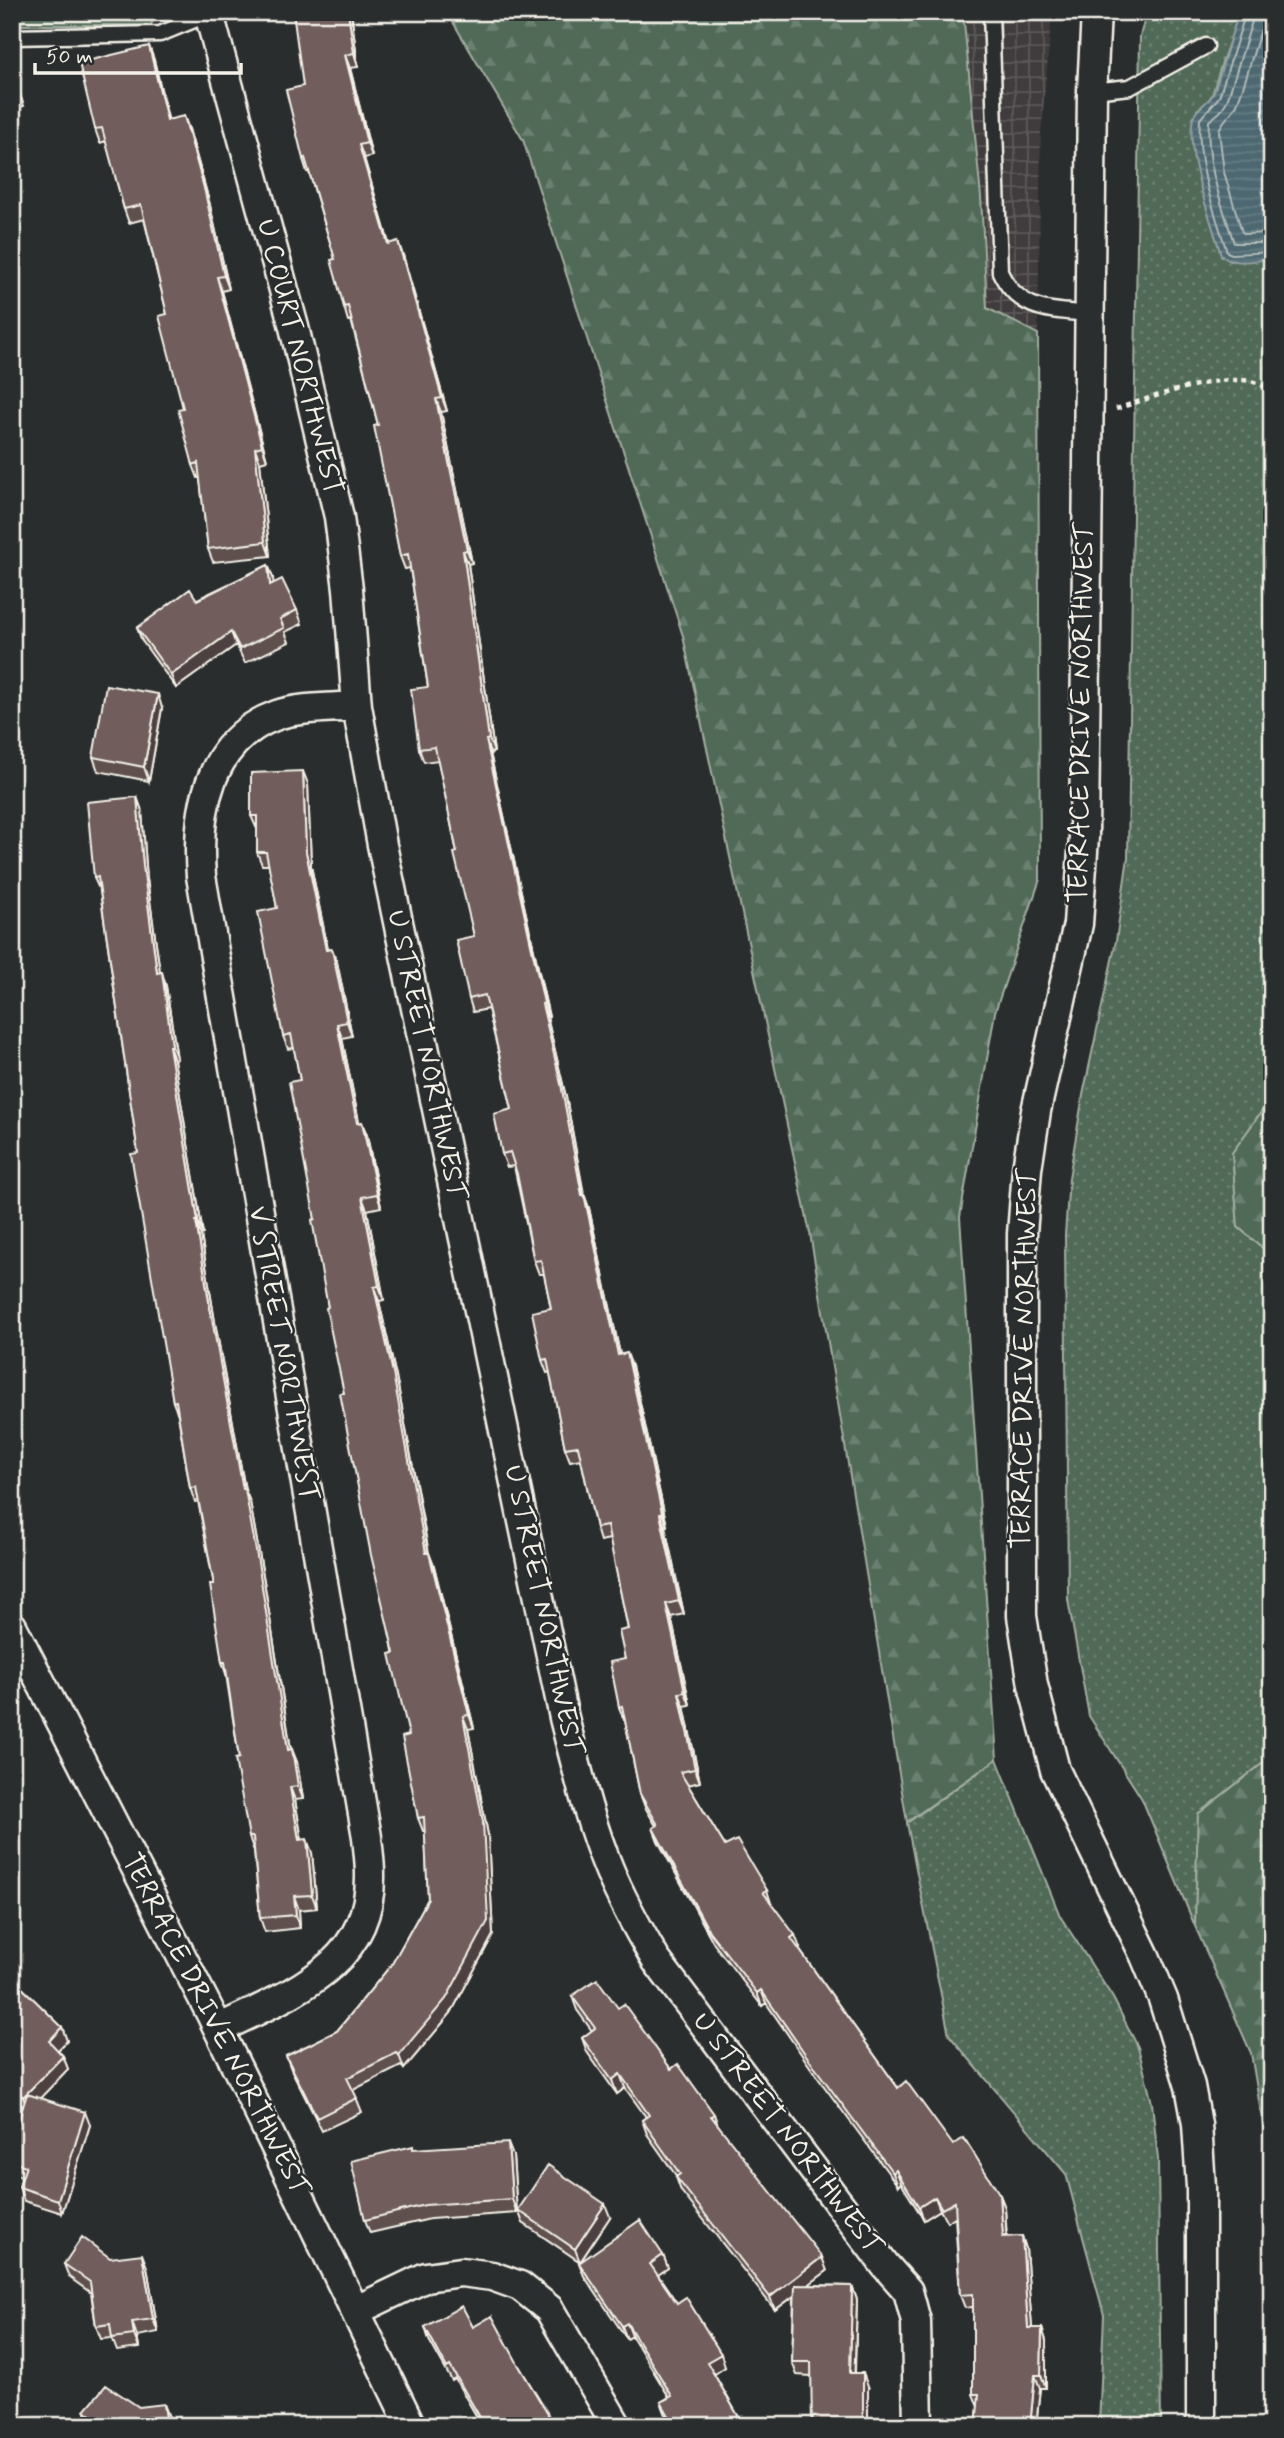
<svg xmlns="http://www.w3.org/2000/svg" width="1284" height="2438" font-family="Mynerve,sans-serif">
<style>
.industrial{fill:url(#industrial-grid)}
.grass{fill:url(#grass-dots);stroke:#a2aea0;stroke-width:2}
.forest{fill:url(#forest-firs);stroke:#a2aea0;stroke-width:2}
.park{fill:url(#park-tufts);stroke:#a2aea0;stroke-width:2}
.water{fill:url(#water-rules);stroke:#909fa1;stroke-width:2}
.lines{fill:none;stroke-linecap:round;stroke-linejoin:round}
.shore{stroke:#b1bab8;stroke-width:2}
.lane-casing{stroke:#f4f1e8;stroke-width:19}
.street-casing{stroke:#f4f1e8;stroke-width:33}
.path{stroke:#f4f1e8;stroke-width:4.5;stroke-dasharray:5 5;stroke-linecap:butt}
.lane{stroke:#2a2d2e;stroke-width:14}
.street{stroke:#2a2d2e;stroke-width:28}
.wall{fill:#5f504e;stroke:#f4f1e8;stroke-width:2}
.shaded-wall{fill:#4e4140;stroke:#f4f1e8;stroke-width:2}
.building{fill:#6f5d5b;stroke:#f4f1e8;stroke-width:2}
.labels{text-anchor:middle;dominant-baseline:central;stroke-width:5;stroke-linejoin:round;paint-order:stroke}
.street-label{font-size:28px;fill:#f4f1e8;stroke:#2a2d2e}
</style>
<defs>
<pattern id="industrial-grid" width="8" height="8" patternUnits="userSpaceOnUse" patternTransform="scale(1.75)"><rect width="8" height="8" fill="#3f3b3c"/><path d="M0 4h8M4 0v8" fill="none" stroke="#5b5858"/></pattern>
<pattern id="grass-dots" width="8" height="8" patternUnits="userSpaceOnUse" patternTransform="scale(1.75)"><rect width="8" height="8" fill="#516a58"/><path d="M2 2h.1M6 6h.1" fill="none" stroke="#6b8070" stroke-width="1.8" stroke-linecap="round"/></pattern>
<pattern id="forest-firs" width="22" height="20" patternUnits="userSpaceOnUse" patternTransform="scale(1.75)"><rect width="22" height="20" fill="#516a58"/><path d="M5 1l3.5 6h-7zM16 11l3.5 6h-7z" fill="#6b8070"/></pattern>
<pattern id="park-tufts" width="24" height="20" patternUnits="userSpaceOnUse" patternTransform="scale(1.75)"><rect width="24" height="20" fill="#516a58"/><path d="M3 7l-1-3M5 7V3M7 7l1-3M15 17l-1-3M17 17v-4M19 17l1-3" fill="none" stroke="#6b8070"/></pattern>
<pattern id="water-rules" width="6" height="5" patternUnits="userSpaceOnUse" patternTransform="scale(1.75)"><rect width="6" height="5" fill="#4d6871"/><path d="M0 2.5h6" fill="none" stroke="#677e85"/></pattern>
</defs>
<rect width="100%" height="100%" fill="#2a2d2e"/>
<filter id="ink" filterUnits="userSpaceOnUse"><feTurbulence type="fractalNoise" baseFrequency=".0143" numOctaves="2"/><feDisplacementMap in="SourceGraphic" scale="14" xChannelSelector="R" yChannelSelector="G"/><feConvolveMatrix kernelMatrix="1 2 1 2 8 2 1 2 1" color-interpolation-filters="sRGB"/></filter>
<g filter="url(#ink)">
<path class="industrial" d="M963 12H1052L1041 134 1038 334 987 309 981 197Z"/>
<path class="grass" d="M1147 12H1240L1223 59 1212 95 1208 101 1197 110 1210 216 1221 255 1231 261 1272 259V1097L1232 1153 1238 1227 1272 1256V1756L1198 1814 1195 1926 1142 1799 1089 1716 1068 1600 1065 1235 1069 1178 1083 1095 1116 941 1128 857 1140 36Z
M997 1759 1060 1916 1113 1998 1138 2047 1152 2103 1158 2159 1161 2426H1099L1104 2315 1066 2174 949 2035 907 1823Z"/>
<path class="forest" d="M447 12H963L981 197 987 308 1038 334 1040 879 995 1012 960 1217 997 1759 907 1822 810 1233 683 636 523 140Z
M1272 1097V1256L1238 1227 1232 1153Z
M1272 1756V2222L1268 2155 1251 2053 1195 1926 1198 1814Z"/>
<path class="park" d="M12 12H157L151 25H12Z"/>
<path class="water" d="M1240 12H1272V259C1257 260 1231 266 1221 255 1211 219 1185 154 1193 118 1196 107 1208 104 1213 94 1224 68 1228 38 1240 12Z"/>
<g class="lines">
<path class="shore" d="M1246 12 1219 97 1200 119C1196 163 1214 210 1227 252L1232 254 1272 252
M1255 12 1227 101 1220 112 1209 121C1205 162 1222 205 1234 243H1272
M1266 12 1264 22C1253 49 1248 77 1237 104 1233 114 1221 121 1219 131L1224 172 1242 232 1245 234 1272 233"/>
<g class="lane-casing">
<path id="lane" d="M991 12 1000 272C1019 312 1050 310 1089 314
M12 37 160 34 209 14
M1092 91 1130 87 1206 46"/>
</g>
<g class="street-casing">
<path id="street" d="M1096 12 1092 91 1084 837 1078 924 1036 1111 1027 1169 1022 1234V1616L1033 1685 1055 1770 1145 1956 1163 1999 1190 2086 1197 2124 1201 2187V2426
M209 14 294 327 339 517 348 589 357 706 382 845 564 1718C577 1768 589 1821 609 1869 622 1901 639 1931 656 1960L885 2265 908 2291 916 2321 918 2426
M12 1626 211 2014 411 2426
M219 2029C288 1994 372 1967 370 1874 370 1862 368 1849 367 1837L201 876C196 812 208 740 277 715 299 707 334 708 357 706
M357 2310 426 2277 461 2272 492 2276 520 2286 549 2309 617 2426"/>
</g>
<path class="path" d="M1116 409C1153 397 1213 375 1251 381 1258 383 1265 387 1272 390"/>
<use href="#lane" class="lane"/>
<use href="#street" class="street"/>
</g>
<path class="wall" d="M351 12 358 67 350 68 372 156 364 158 389 244 403 255 447 411 441 412 472 563 468 564 494 752 490 753 549 1017H547L566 1097 584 1194 589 1208 620 1355 632 1366 667 1526 665 1527 684 1614 671 1617 690 1705 684 1706 700 1782 688 1785 725 1846 767 1890 771 1903 800 1948 799 1949 898 2088 1000 2195 1005 2208 1007 2237 1022 2236 1026 2249 1032 2328H1042L1046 2341V2388H1040L1036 2426H976L978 2407 973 2394V2307L965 2308 960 2295 955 2217 947 2222 940 2210 924 2220 901 2183 898 2186 815 2074 766 2003 762 2006 714 1944 658 1841 653 1828 656 1826 645 1807 640 1794 625 1720H624L619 1707 628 1629 610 1539 600 1541 596 1528 581 1459 570 1461 565 1448 550 1372 547 1373 542 1360 551 1308 544 1274H539L534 1261 514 1166 507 1167 502 1154 512 1109 488 1009 473 1012 469 999 474 936 438 760 424 762 419 749 428 687 410 568 405 569 400 556 378 425 351 320 348 321 344 307 335 259 309 172H307L303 159V86Z
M149 46 154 60 168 120 189 129 209 201 229 289 222 291 267 460 260 462 270 556 213 562 208 549 200 478H198L193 465 167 314 144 219 129 223 124 209 106 141 100 143 95 129Z
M12 73 24 106 12 110Z
M268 565 273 578V584L297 610 302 624 285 632 289 642 245 663 236 645 176 688 142 641 137 628Z
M162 708 149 781 98 771 93 757Z
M308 784 311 866 328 950 332 949 337 962 352 1036 342 1038 359 1122 367 1135 381 1207 367 1210 384 1300 379 1301 398 1386 429 1553 434 1566 474 1728 468 1729 488 1835 493 1935 451 2013 404 2069 401 2066 353 2090 362 2112 322 2131 291 2069 286 2056 337 2031 392 1964 428 1899 425 1831H423L418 1818 409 1735 328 1307 315 1219 300 1080 294 1048 288 1049 283 1036 277 908 269 865H262L257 852V829L251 816Z
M137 797 142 811 147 879 160 973 166 986 177 1059 174 1060 203 1234 201 1235 215 1322 245 1490 250 1502 264 1581 291 1749 297 1762 303 1799 295 1800 302 1840 312 1853 317 1908 299 1910 300 1928 265 1932 260 1918 254 1851 249 1837 239 1758 226 1674 222 1662 214 1585 198 1501 195 1502 190 1488 178 1415 173 1402 138 1153 100 891 94 878Z
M12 1978 62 2027 67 2041 58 2050 63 2056 68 2069 40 2098 90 2125 62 2213 24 2201 19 2187 22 2177 12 2173V2141L23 2106 12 2096Z
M572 1996 618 2008 671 2069 714 2114 718 2125 827 2271 808 2285 852 2286 857 2300 855 2373 868 2387 811 2376 797 2375 792 2362 794 2296 775 2310 681 2191 676 2177H677L647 2134 642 2120 646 2117 625 2088 617 2094 587 2052 582 2038 592 2031 577 2010Z
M414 2149 513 2156 517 2213 430 2219 370 2233 365 2220Z
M518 2210 610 2217 581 2261 663 2255 668 2268 658 2275 677 2303 725 2367 714 2374 744 2426H672L666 2415 661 2402 669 2397 632 2336 627 2339 584 2276 579 2263 580 2262 523 2223Z
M110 2258 147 2267 158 2332 137 2336 139 2348 117 2351 112 2338 101 2339 96 2326 91 2293 69 2277 64 2264Z
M425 2327H473L519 2366 555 2426H482L455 2379 452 2381 429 2340Z
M139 2407 169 2417 170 2426H93L90 2423 85 2410Z"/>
<path class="shaded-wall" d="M348 12H351L358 67 354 53Z
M149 46 154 60 172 134 167 120Z
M345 55 350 68 372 156 367 143Z
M184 116 189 129 209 201 229 289 224 276Z
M359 145 364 158 393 257 388 244Z
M398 241 403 255 447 411 442 398Z
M217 277 222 291 267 460 262 446Z
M436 399 441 412 472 563 467 550Z
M255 448 260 462 270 556 265 542Z
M463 551 468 564 494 752 489 739Z
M268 565 273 578 275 599 270 585Z
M231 632 236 645 176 688 171 675Z
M158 694 162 708 149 781 144 767Z
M486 740 490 753 549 1017 544 1003Z
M303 771 308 784 311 866 331 964 326 950 306 852Z
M137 797 142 811 147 879 162 986 157 973 143 866Z
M332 949 337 962 352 1036 347 1022Z
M162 972 166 986 177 1059 172 1046Z
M542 1004 547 1017 566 1097 586 1208 582 1195Z
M337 1024 342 1038 362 1136 357 1123Z
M169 1046 174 1060 203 1234 198 1221Z
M362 1122 367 1135 381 1207 377 1194Z
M584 1194 589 1208 623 1368 618 1355Z
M362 1197 367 1210 384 1300 379 1286Z
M196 1221 201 1235 215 1322 245 1490 250 1502 264 1581 293 1763 288 1750 210 1308Z
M374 1287 379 1301 398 1386 431 1567 426 1553Z
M627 1353 632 1366 667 1526 662 1513Z
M660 1514 665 1527 684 1614 679 1601Z
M429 1553 434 1566 474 1728 469 1715Z
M666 1604 671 1617 690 1705 685 1692Z
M679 1693 684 1706 700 1782 695 1769Z
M463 1716 468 1729 488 1835 493 1935 451 2013 404 2069 399 2055Z
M292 1749 297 1762 303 1799 298 1786Z
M290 1787 295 1800 304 1853 299 1840Z
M307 1839 312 1853 317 1908 312 1895Z
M294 1896 299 1910 300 1928 296 1915Z
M795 1935 800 1948 796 1952 791 1938Z
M761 1990 766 2003 762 2006 757 1993Z
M62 2027 67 2041 54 2054 49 2041Z
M63 2056 68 2069 28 2111 23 2097Z
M620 2074 625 2088 617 2094 612 2080Z
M85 2112 90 2125 62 2213 58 2200Z
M508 2143 513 2156 517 2213 512 2199Z
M896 2170 901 2183 898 2186 893 2173Z
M1000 2195 1005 2208 1007 2250 1003 2237Z
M935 2197 940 2210 924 2220 919 2207Z
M605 2204 610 2217 580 2262 575 2249Z
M1022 2236 1026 2249 1033 2341 1028 2328Z
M142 2254 147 2267 158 2332 153 2319Z
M663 2255 668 2268 655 2277 650 2264Z
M822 2257 827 2271 775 2310 770 2297Z
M852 2286 857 2300 854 2387 850 2373Z
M132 2322 137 2336 139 2348 134 2335Z
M627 2323 632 2336 627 2339 622 2326Z
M1042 2328 1046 2341V2388L1041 2375Z
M721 2354 725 2367 712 2376 707 2362Z
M863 2373 868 2387V2426H863Z
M1035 2375 1040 2388 1036 2426H1030Z
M164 2404 169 2417 170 2426H167Z"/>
<path class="building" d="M293 12H348L354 53 345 55 367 143 359 145 388 244 398 241 442 398 436 399 467 550 463 551 489 739 486 740 544 1003 542 1004 561 1084 582 1195 584 1194 618 1355 627 1353 662 1513 660 1514 679 1601 666 1604 685 1692 679 1693 695 1769 680 1772 725 1846 737 1840 767 1890 763 1892 795 1935 791 1938 898 2088 906 2081 953 2145 964 2138 1000 2195 1003 2237 1022 2236 1028 2328H1042L1041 2375H1035L1030 2426H976L979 2394H973V2294L960 2295 955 2202 942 2209 935 2197 919 2207 896 2170 893 2173 810 2061 761 1990 757 1993 709 1931 653 1828 658 1825 640 1794 622 1706 619 1707 610 1662 625 1659 619 1631 628 1629 607 1526 596 1528 578 1446 565 1448 547 1359 542 1360 532 1312 551 1308 541 1260 534 1261 517 1174 510 1152 502 1154 494 1114 512 1109 485 995 469 999 456 940 474 936 454 853 457 852 435 747 419 749 411 689 428 687 408 554 400 556 374 426 378 425 348 306 344 307 331 260 335 259 305 158 303 159 286 90 303 86Z
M149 46 167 120 184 116 204 188 224 276 217 277 262 446 255 448 265 542 208 549 198 463 193 465 178 409 183 408 159 316 167 314 141 205 124 209 102 128 95 129 79 63Z
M12 74 19 93 12 95Z
M268 565 270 585 282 579 297 610 280 619 284 628 240 649 231 632 171 675 137 628 190 589 197 600Z
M106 685 158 694 144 767 93 757Z
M303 771 306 852 326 950 332 949 347 1022 337 1024 357 1123 362 1122 377 1194 362 1197 379 1286 374 1287 393 1373 426 1553H429L469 1715 463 1716 483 1822 488 1921 446 1999 399 2055 396 2053 347 2078 357 2098 317 2118 286 2056 337 2031 392 1964 428 1899 424 1817 418 1818 402 1737 409 1735 390 1654 394 1653 371 1555 340 1393H344L326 1308 328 1307 312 1220 315 1219 289 1082 300 1080 291 1034 283 1036 258 912 277 908 266 852H257V816H251V773Z
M137 797 143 866 157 973 162 972 172 1046H169L198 1221H196L210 1308 243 1489H245L259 1568 288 1750 292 1749 298 1786 290 1787 299 1840 307 1839 312 1895 294 1896 296 1915 260 1918 253 1837H249L235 1759 239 1758 225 1662H222L210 1585H214L196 1487 190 1488 176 1401 173 1402 131 1154 138 1153 98 877 94 878 87 802Z
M12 1978 62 2027 49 2041 63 2056 23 2097 12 2087Z
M597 1979 618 2008 624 2004 671 2069 678 2064 714 2114 711 2116 822 2257 770 2297 676 2177 680 2174 642 2120 649 2115 620 2074 612 2080 582 2038 595 2028 572 1996Z
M27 2094 85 2112 58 2200 19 2187 26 2166 12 2161V2141Z
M508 2143 512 2199 425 2205 365 2220 351 2161 413 2146V2149Z
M548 2165 605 2204 575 2249 518 2210Z
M640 2220 663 2255 650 2264 677 2303 686 2297 721 2354 707 2362 744 2426H675L661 2402 672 2396 627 2323 622 2326 579 2263Z
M82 2237 110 2258 142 2254 153 2319 132 2322 134 2335 112 2338 110 2324 96 2326 90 2282 64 2264Z
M795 2285 852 2286 850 2373H863V2426H812L811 2362H792Z
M462 2306 473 2327 492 2316 519 2366 555 2426H485L450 2366 447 2368 425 2327Z
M106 2385 139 2407 164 2404 167 2426H105L85 2410Z"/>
</g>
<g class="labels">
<g class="street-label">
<text transform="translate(299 357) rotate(76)">U COURT NORTHWEST</text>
<text transform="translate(1082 713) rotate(-89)">TERRACE DRIVE NORTHWEST</text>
<text transform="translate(426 1055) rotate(78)">U STREET NORTHWEST</text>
<text transform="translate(283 1354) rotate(80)">V STREET NORTHWEST</text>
<text transform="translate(1025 1359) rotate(-89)">TERRACE DRIVE NORTHWEST</text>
<text transform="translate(543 1610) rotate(78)">U STREET NORTHWEST</text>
<text transform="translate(215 2025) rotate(63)">TERRACE DRIVE NORTHWEST</text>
<text transform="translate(787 2134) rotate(53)">U STREET NORTHWEST</text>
</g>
</g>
<rect width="1284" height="2438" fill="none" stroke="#2a2d2e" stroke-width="42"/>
<rect x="21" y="21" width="1242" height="2396" fill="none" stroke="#f4f1e8" stroke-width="2.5" filter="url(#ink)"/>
<path d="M35 63v10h206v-10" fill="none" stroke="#f4f1e8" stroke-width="3.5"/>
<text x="46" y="63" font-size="21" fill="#f4f1e8" stroke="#2a2d2e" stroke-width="5" paint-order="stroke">50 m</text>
</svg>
